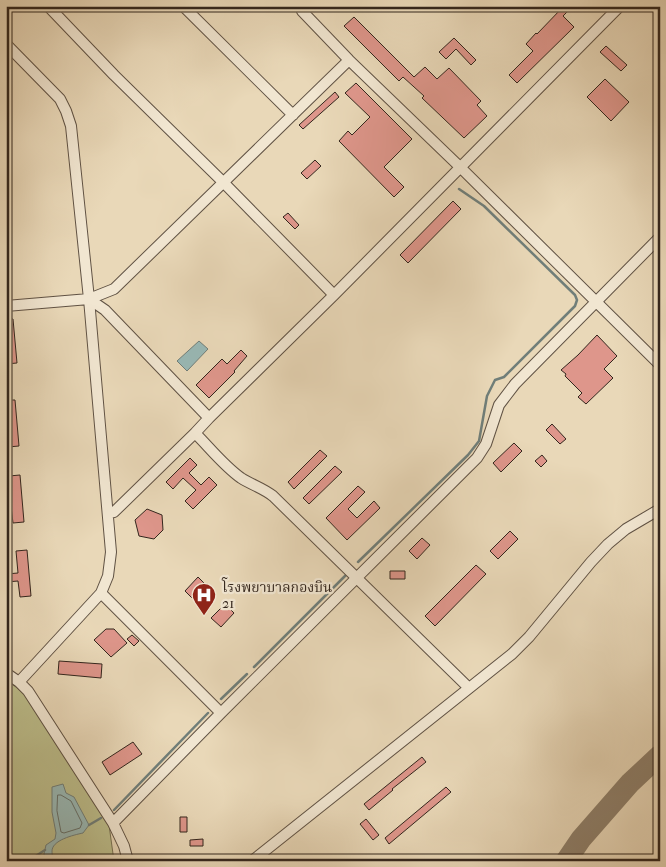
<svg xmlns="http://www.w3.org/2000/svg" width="666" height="867" font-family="'IM FELL French Canon','Noto Serif Thai',serif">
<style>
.green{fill:#bcbd8b;stroke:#787254}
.water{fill:#99b9b6;stroke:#707e79}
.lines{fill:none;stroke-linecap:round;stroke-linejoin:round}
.shore{stroke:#66706a;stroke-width:1}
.stream{stroke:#707e79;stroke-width:2.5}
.taxiway{stroke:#8e7f6a;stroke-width:21}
.building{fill:#de968b;stroke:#33261d}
.minor-casing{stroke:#605244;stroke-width:12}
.minor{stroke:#f1e6d1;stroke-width:10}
.labels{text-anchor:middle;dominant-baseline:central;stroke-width:4.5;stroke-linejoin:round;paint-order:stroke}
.poi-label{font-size:14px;fill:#33261d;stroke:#f1e6d1;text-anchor:start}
</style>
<rect width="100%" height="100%" fill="#e9d8b8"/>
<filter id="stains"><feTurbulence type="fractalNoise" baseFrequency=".004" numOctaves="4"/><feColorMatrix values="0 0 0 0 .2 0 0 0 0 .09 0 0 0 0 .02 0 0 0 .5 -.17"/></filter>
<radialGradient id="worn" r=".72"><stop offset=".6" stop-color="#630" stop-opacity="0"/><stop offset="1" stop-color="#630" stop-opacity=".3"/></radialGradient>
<path class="green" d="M6 680 16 687 25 695 109 825 114 861H6Z"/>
<path class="water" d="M199 341 208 349 187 371 177 361Z
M63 784 66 793 74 797 89 825 83 833C74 835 51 840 52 852 52 855 53 858 54 861H45L44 854 46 845 55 839 56 833 52 812V787Z"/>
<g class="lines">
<path class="shore" d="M58 795H61L71 801 82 823 80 828 64 833 61 832 57 811Z"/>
<path class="stream" d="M358 562 468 455 479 441 487 396 495 380 504 377 575 306 577 300 575 295 484 206 459 189
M254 667 346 575
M221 699 247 674
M114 810 208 713
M89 825 101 818
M28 861 45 850"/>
<path class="taxiway" d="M566 861 581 839 630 783 660 755"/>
</g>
<path class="building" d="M562 8 567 12 563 16 574 27 517 83 509 75 533 51 526 44 536 33 537 34Z
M354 17 414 77 425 67 437 79 449 68 481 101 477 105 487 116 464 138 422 98 424 96 403 77 399 81 344 26Z
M454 38 476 60 471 65 456 49 446 59 439 52Z
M606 46 627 65 621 71 600 52Z
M605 79 629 102 611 121 587 97Z
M356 83 412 139 384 167 404 187 394 197 339 141 348 131 352 135 370 117 345 93Z
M335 92 339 97 303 129 299 125Z
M315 160 321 166 307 179 301 173Z
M453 201 461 209 408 263 400 255Z
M288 213 299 225 295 229 283 217Z
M6 319H13L17 363 6 364Z
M597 335 617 356 604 369 613 378 586 404 578 397 582 393 565 376 566 374 561 370 578 355Z
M241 350 247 356 234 371 235 372 209 398 196 385 222 359 227 364Z
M6 400H15L19 446 8 447 6 428Z
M552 424 566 439 560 444 546 430Z
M514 443 522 451 501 472 493 463Z
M320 450 327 456 294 489 288 482Z
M542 455 547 461 541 467 535 461Z
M190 458 197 465 189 473 201 485 209 477 217 485 193 509 185 501 196 490 183 478 173 489 166 482Z
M335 466 342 472 309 504 303 498Z
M20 475 24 522 13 523 11 507H6V499H11L9 476Z
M358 486 365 492 348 509 357 518 374 501 380 508 347 540 326 518Z
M147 509 162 515 163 530 154 539 139 536 135 520Z
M510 531 518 539 498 559 490 551Z
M422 538 430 545 417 559 409 551Z
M27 550 31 596 20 597 18 581 6 582V574L18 573 16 551Z
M476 565 486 574 435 626 425 616Z
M390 571H405V579H390Z
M198 577 212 591 199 605 185 591Z
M225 604 234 613 221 627 211 618Z
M106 629H114L127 643 111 657 94 640Z
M132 635 139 641 134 646 127 639Z
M59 661 102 664 101 678 58 674Z
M133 742 142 754 110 775 102 762Z
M422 757 426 762 392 789 393 790 369 810 364 804Z
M446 787 451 792 389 844 385 838Z
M180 817H187V832H180Z
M366 819 379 835 373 840 360 824Z
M203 839V846H190V840Z"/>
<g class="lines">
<g class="minor-casing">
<path id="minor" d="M48 6 114 75 224 183 334 295
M183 6 293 115
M300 6 302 11 349 60 460 167 660 365
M6 44 60 99 66 111 71 126 89 299 111 552 108 576 101 593 19 682
M89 299 105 310 209 418
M6 306 89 299 114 289 349 60
M195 433C210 448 224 466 241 478 252 485 263 488 273 496L469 688
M108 513 114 512 195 433 209 418 334 295 620 6
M101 593 221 713
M6 673 19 682 28 691 113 823 124 846 128 861
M113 823 221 713 477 458 486 444 499 405 515 384 660 237
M252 861 512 654 529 637 591 562 608 544 626 529 660 509"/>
</g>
<use href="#minor" class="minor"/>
</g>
<defs>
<g id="hospital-pin" transform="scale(1.25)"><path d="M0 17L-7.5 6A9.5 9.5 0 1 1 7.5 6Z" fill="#8f2418" stroke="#f1e6d1"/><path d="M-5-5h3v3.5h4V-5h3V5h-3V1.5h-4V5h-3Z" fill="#fff"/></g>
</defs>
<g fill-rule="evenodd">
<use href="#hospital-pin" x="204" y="595"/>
</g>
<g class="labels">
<g class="poi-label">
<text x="222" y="587">โรงพยาบาลกองบิน<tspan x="222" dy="16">21</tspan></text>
</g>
</g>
<rect width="666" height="867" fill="none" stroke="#e9d8b8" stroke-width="25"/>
<rect x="8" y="8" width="651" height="852" fill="none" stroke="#33261d" stroke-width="2.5"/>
<rect x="12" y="12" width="641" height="842" fill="none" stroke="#33261d"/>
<rect width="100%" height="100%" filter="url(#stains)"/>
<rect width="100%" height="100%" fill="url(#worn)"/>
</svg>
